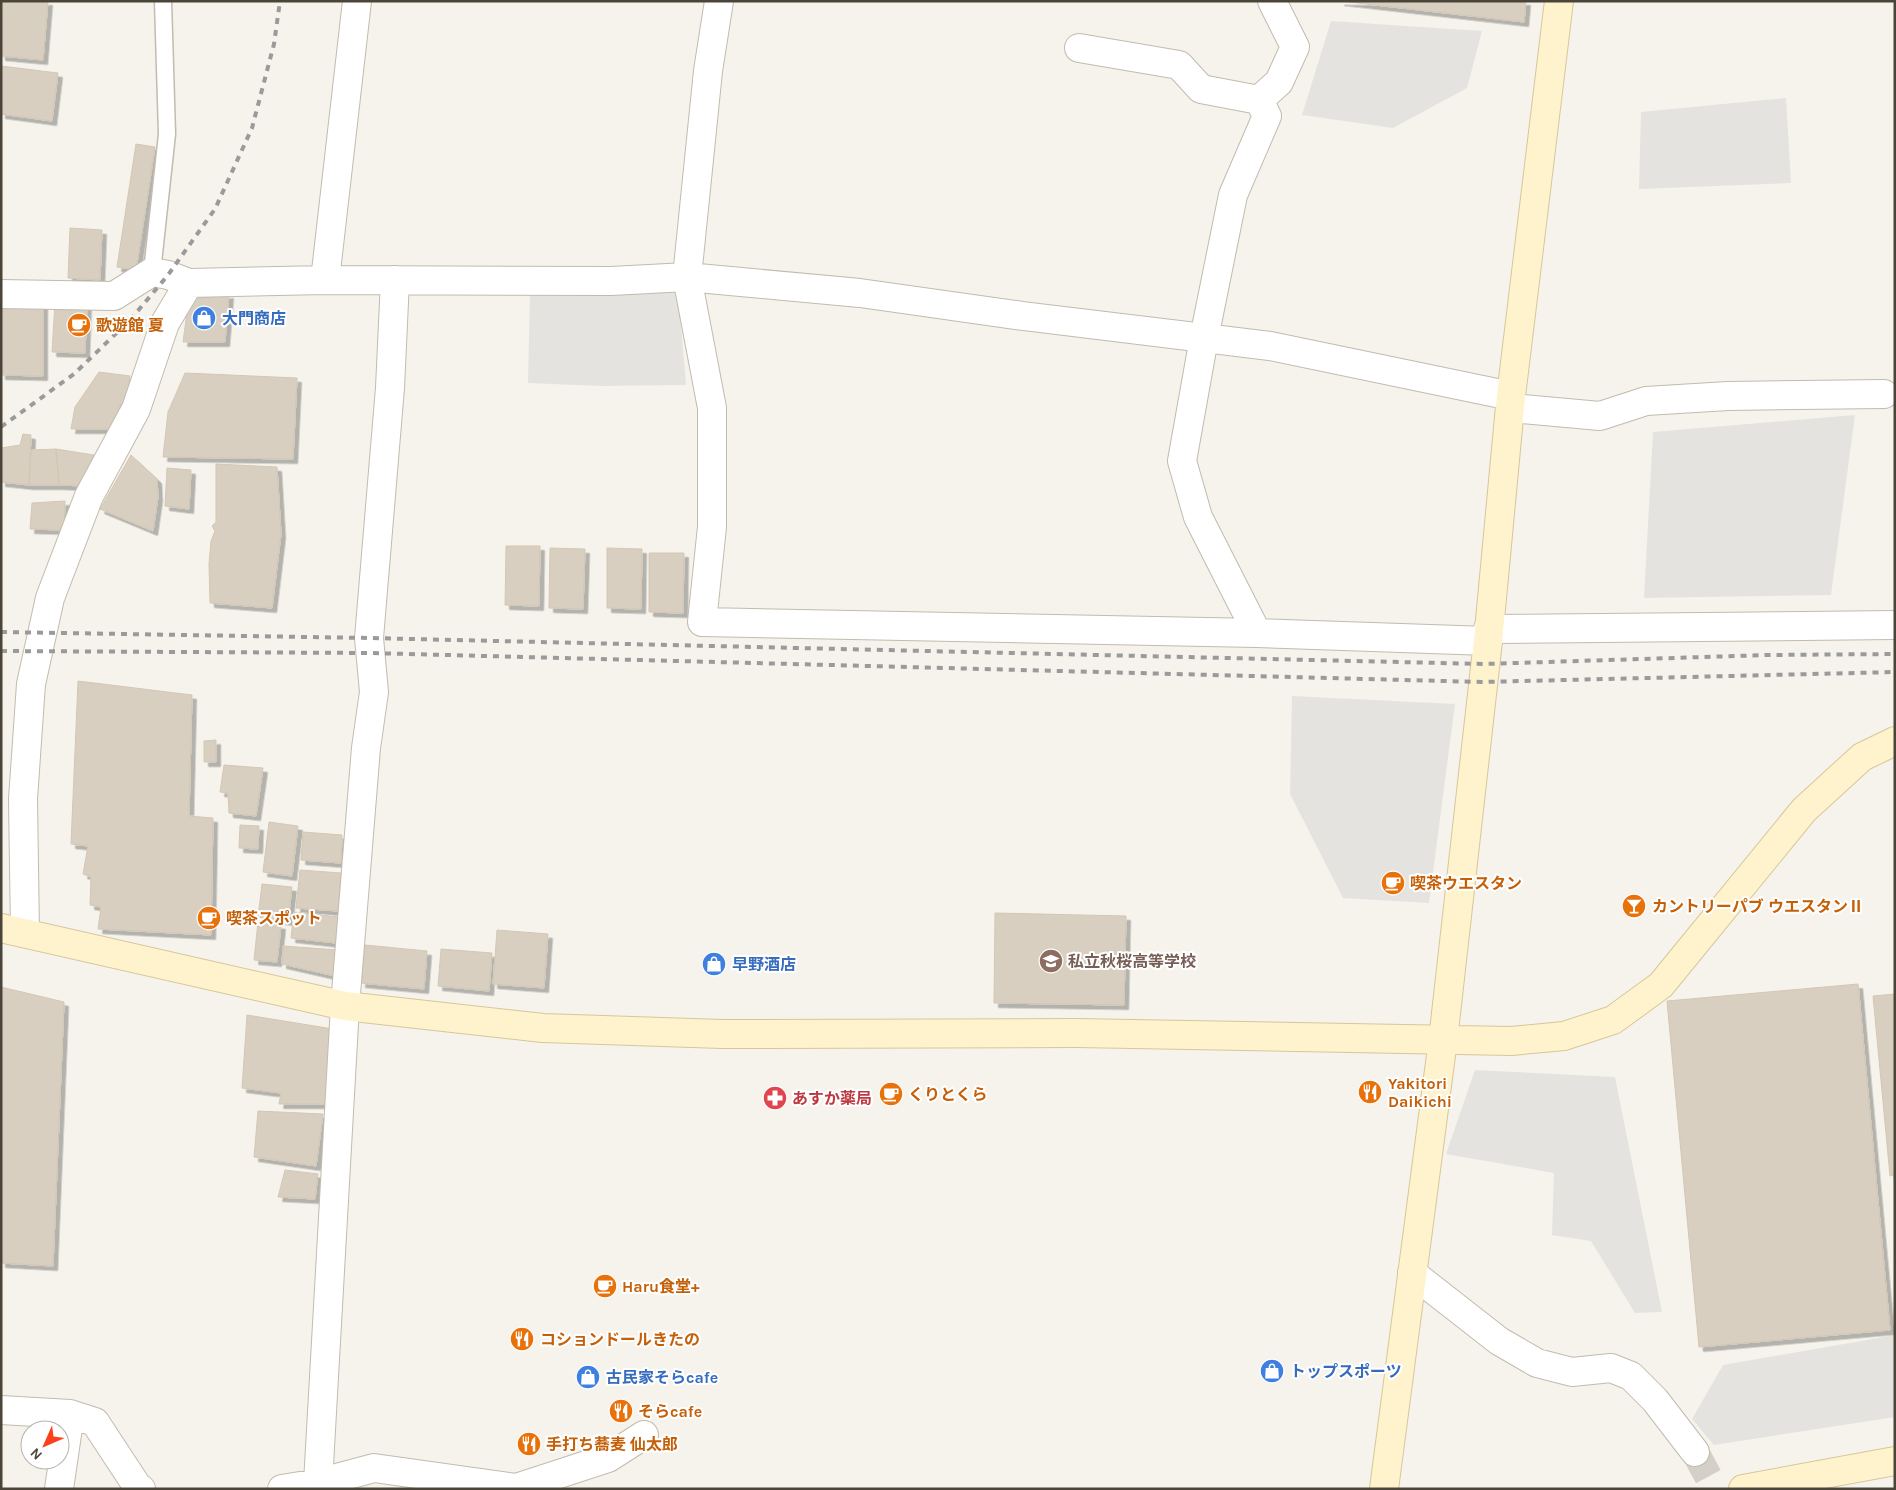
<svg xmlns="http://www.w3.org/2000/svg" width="1896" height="1490" font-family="Karla,'Noto Sans JP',sans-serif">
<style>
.parking{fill:#e5e3e0}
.building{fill:#d8cfc1;stroke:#d3c7b4;filter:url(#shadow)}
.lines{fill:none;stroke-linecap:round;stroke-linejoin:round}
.street-tunnel{stroke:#d4d0c8;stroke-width:28;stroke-dasharray:28 14;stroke-linecap:butt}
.lane-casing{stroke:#c2bbae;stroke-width:19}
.street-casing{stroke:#c2bbae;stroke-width:30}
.secondary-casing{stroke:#d6c79b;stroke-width:30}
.lane{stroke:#fff;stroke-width:16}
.street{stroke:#fff;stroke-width:28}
.secondary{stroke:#fff3cd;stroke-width:28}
.rail{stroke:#9a9a9a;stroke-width:4;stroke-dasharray:6 6;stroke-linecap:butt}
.labels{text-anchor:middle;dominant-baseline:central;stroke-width:4;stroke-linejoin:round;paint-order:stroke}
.shop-label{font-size:16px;font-weight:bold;fill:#366cbe;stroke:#fff;text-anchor:start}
.food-label{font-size:16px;font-weight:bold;fill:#c56008;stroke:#fff;text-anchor:start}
.education-label{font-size:16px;font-weight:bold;fill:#785e54;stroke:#fff;text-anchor:start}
.health-label{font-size:16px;font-weight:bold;fill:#be3a42;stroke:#fff;text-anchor:start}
</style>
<defs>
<filter id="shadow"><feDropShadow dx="4.5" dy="4.5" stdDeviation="0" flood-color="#0004"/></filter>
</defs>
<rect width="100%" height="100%" fill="#f6f3ec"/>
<path class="parking" d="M1331 21 1482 31 1467 88 1393 128 1302 115Z
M1786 98 1791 183 1639 189 1641 112Z
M678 290 686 385 601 386 528 383 530 293Z
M1855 415 1831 595 1644 598 1653 432Z
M1292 696 1455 704 1429 903 1343 898 1290 794Z
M1475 1070 1615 1077 1662 1312 1635 1313 1591 1241 1552 1235 1554 1173 1446 1154Z
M1895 1335V1417L1714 1445 1692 1419 1723 1365Z"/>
<path class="building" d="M1 1H48L43 60 1 56Z
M1340 1H1526L1524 22Z
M1 66 58 73 52 121 1 114Z
M136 144 155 147 136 270 117 267Z
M70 228 102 230 100 280 68 278Z
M229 294 225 342H183L189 298Z
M1 302 43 303V376L1 375Z
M55 302 87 304 85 353 52 352Z
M99 372 130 376 126 405H119L116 429H71L75 407Z
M185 373 297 378 293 459 163 457 168 412Z
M23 434 31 435 29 485 1 482V448L20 445Z
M56 449 59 485H29L31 450Z
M56 449 94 455V474L85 486 59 485Z
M131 455 157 479 158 497 153 531 100 509Z
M216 464 277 467 281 534 272 608 210 603 209 564 211 541 215 531 212 526 216 522Z
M167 468 191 470 189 509 165 506Z
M65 501 64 530 30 529 32 503Z
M506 546H540L539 606 505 605Z
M550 548 585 549 583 609 549 608Z
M607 548 642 549 641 609 607 608Z
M649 553H684L683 613 649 612Z
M78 681 192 695 189 816 213 818 211 935 98 929 101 907 90 905 91 877 83 874 88 846 71 844Z
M216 740V762H204V741Z
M224 765 263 768 256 816 229 813 228 793 220 792Z
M269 822 298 826 292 876 263 872Z
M240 825 259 826 258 849 239 848Z
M303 832 342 835 341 863 301 860Z
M300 870 341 873 338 911 296 908Z
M262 884 292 887 288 921 258 917Z
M294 912 338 917 336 943 291 938Z
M995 913 1126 916 1124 1005 994 1003Z
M258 922 281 925 277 962 254 960Z
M497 930 548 934 544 988 493 984Z
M365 945 427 951 424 989 361 983Z
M283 946 338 950 335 976 282 964Z
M441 949 492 953 489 991 438 986Z
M1858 984 1890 1330 1699 1347 1667 1001Z
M1 987 64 1002 53 1266 1 1263Z
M1895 994V1175L1890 1176 1873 996Z
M247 1015 333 1029 329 1104H279L281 1093 242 1088Z
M258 1111 323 1114 316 1166 254 1157Z
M285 1170 318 1174 315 1199 278 1197Z"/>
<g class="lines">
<path class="street-tunnel" d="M1695 1452 1715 1489"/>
<g class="lane-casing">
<path id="lane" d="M152 272 167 134 163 1"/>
</g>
<g class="street-casing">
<path id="street" d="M719 1 708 71 687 277 712 408V527L702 622 1257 633
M1079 48 1179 65 1201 89 1259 100 1267 116 1233 195 1204 338 1182 461 1198 517 1257 633 1488 641
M1259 100 1279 82 1295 47 1272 1
M325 280 357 1
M1 294 114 296 152 272 168 275 189 283 325 280 611 281 687 277 860 293 1023 316 1270 346 1511 396
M1511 408 1600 416 1646 401 1728 396 1884 394
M1488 629 1895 625
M25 932 23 799 31 684 50 598 89 496 136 409 165 323 189 283
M1412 1273 1499 1341 1537 1363 1572 1372 1611 1368 1631 1376 1655 1400 1695 1452
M1 1410 70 1414 59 1489
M70 1414 95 1422 139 1489H141
M318 1483 345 1006 366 748 374 692 369 638 390 388 395 280
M282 1489 318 1483 374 1468 516 1488 608 1458 644 1435"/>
</g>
<g class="secondary-casing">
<path id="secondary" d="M1 928 345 1006 543 1028 722 1034 1077 1033 1511 1041 1564 1036 1613 1020 1661 985 1804 810 1862 757 1895 741
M1384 1489 1443 1040 1488 641 1511 396 1559 1
M1743 1489 1895 1461"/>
</g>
<use href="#lane" class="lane"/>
<use href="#street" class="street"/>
<use href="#secondary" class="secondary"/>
<path class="rail" d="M1 427 74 374 131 319 168 275 215 209 252 128 274 44 280 1
M1 632 369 638 1484 664 1767 655 1895 654
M1 651 370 653 1482 682 1895 672"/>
</g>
<defs>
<g id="shop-disc" transform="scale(1.25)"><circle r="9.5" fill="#3f7fe0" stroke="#fff"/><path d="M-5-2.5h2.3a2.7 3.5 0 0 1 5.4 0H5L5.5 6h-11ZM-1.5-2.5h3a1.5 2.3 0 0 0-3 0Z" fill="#fff"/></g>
<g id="cafe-disc" transform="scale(1.25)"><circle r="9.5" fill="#e8710a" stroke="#fff"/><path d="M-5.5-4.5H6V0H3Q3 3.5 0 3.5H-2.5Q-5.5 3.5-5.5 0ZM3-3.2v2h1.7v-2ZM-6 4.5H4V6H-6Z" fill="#fff"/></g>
<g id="bar-disc" transform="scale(1.25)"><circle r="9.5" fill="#e8710a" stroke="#fff"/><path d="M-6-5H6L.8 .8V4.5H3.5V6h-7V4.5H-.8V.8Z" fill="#fff"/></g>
<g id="school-disc" transform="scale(1.25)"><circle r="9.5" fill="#8d6e63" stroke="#fff"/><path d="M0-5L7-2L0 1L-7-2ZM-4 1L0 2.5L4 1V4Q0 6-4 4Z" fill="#fff"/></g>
<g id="restaurant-disc" transform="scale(1.25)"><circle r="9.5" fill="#e8710a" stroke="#fff"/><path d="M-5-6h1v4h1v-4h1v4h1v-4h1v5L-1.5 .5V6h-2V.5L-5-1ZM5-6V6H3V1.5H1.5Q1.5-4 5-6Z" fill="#fff"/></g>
<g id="pharmacy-disc" transform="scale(1.25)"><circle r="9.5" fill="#e0444e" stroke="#fff"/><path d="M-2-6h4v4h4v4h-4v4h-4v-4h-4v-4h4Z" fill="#fff"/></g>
</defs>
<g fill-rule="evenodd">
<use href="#shop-disc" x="204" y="318"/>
<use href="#cafe-disc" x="79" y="325"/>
<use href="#cafe-disc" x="1393" y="883"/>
<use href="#bar-disc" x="1634" y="906"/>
<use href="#cafe-disc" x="209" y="918"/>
<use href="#school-disc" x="1051" y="961"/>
<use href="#shop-disc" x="714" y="964"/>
<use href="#restaurant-disc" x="1370" y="1092"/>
<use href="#cafe-disc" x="891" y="1094"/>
<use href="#pharmacy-disc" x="775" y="1098"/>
<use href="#cafe-disc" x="605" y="1286"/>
<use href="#restaurant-disc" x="522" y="1339"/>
<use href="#shop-disc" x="1272" y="1371"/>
<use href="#shop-disc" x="588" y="1377"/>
<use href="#restaurant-disc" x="621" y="1411"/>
<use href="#restaurant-disc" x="529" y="1444"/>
</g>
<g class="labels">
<g class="shop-label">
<text x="222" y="318">大門商店</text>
<text x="732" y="964">早野酒店</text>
<text x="1290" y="1371">トップスポーツ</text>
<text x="606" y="1377">古民家そらcafe</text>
</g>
<g class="food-label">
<text x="96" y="325">歌遊館 夏</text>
<text x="1410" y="883">喫茶ウエスタン</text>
<text x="1652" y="906">カントリーパブ ウエスタンⅡ</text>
<text x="226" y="918">喫茶スポット</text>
<text x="1388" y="1083">Yakitori<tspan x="1388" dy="18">Daikichi</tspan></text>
<text x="908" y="1094">くりとくら</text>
<text x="622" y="1286">Haru食堂+</text>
<text x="540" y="1339">コションドールきたの</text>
<text x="638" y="1411">そらcafe</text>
<text x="546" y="1444">手打ち蕎麦 仙太郎</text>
</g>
<g class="education-label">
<text x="1068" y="961">私立秋桜高等学校</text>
</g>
<g class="health-label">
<text x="792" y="1098">あすか薬局</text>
</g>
</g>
<rect width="1896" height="1490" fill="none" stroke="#4b4439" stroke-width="5"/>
<g transform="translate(45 1445) rotate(225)"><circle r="24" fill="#ffffff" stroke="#b7b4b0"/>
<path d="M0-4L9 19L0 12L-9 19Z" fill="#fc3f1d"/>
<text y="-8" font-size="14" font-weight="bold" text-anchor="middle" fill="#4b4439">N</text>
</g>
</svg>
